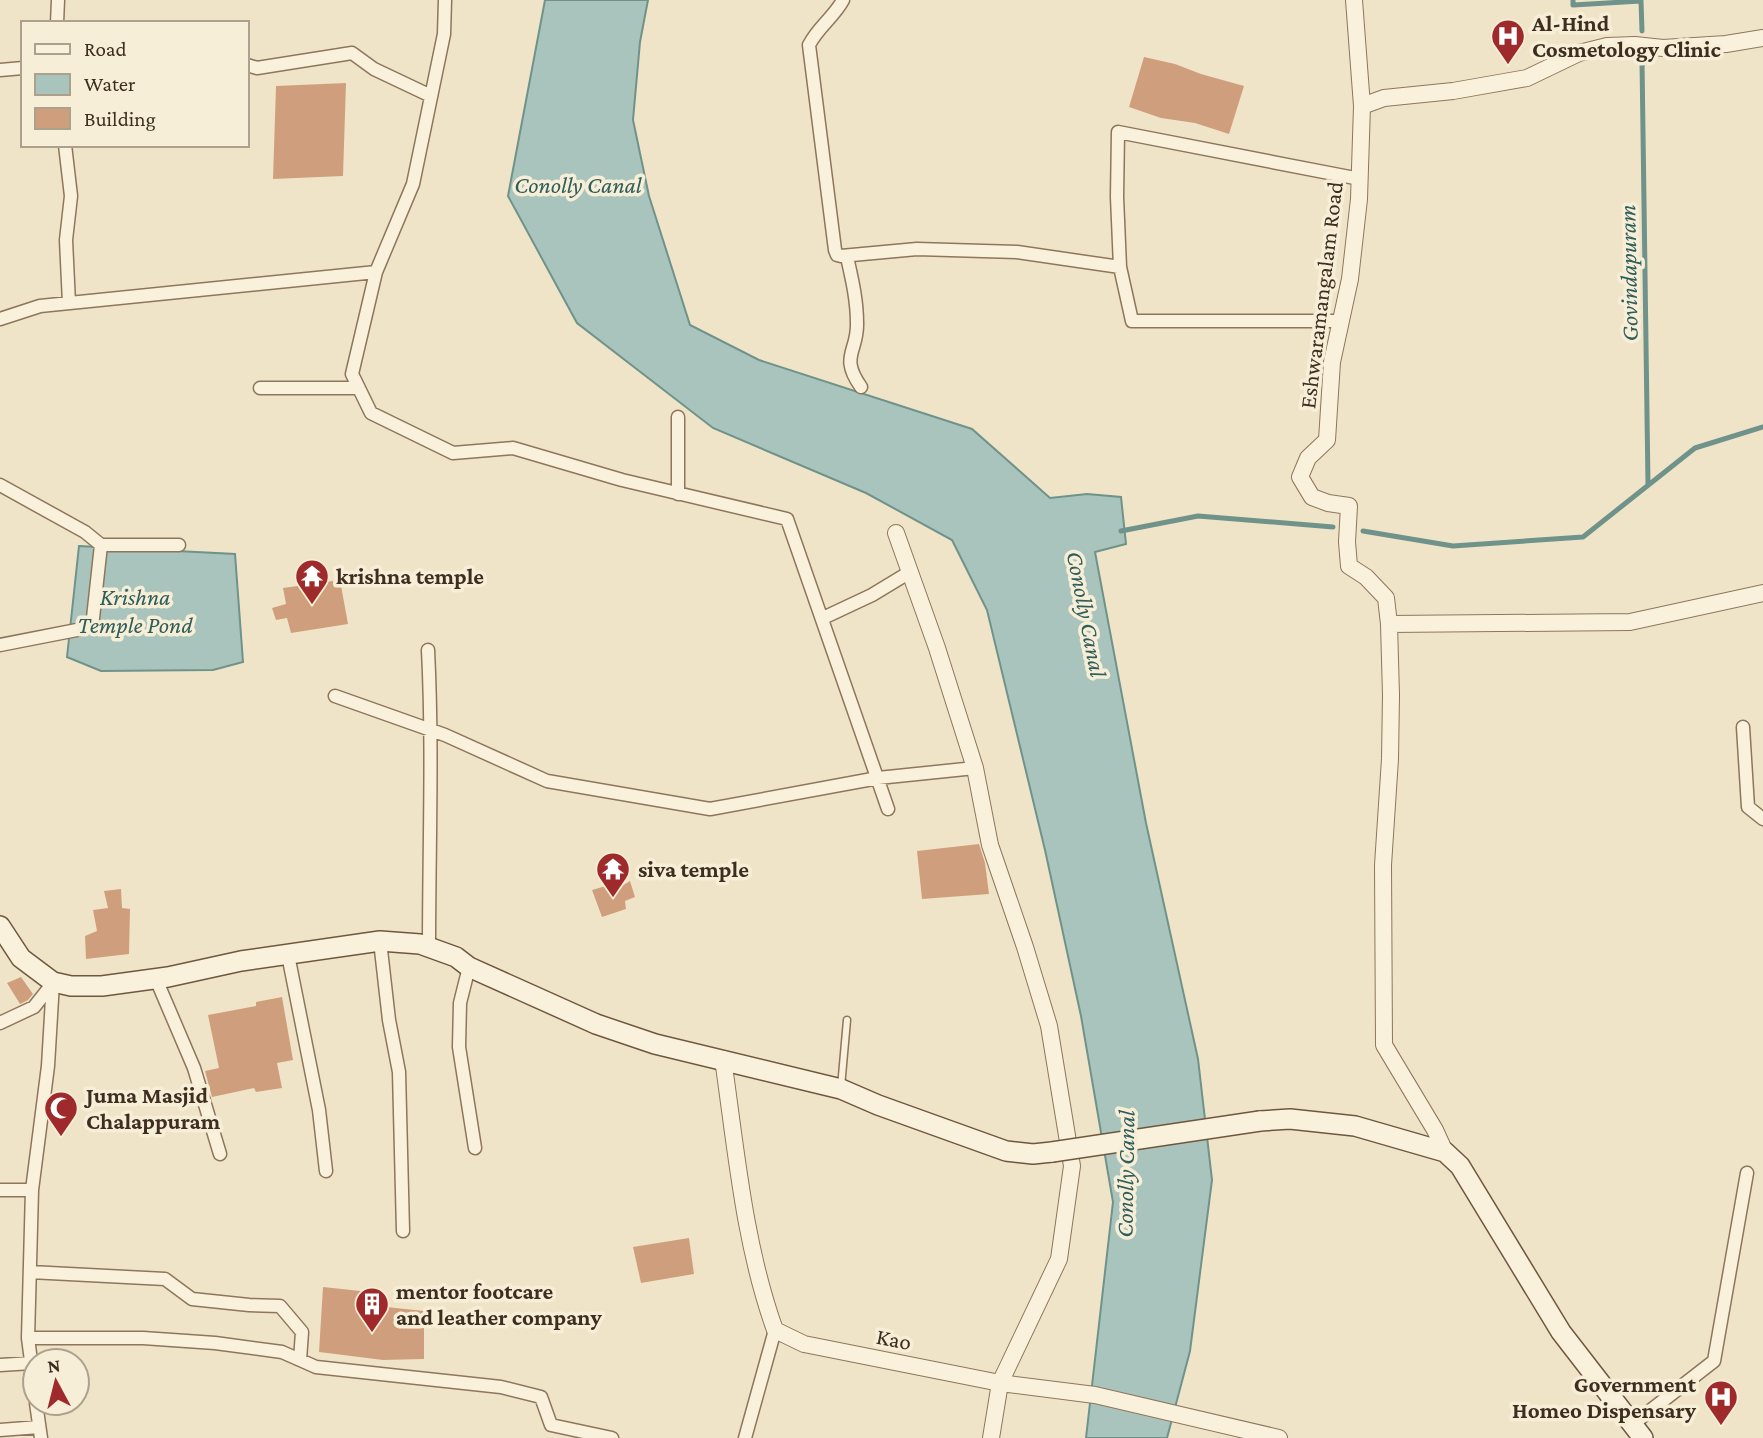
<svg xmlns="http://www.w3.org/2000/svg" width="1763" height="1438" font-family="'Crimson Pro',serif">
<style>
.water{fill:#a9c4bc;stroke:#6f938a;stroke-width:2}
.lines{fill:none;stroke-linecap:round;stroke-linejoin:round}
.stream{stroke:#6f938a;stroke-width:5}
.building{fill:#cf9f7d}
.service-casing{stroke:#8d765c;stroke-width:9}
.minor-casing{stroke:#8d765c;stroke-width:15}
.tertiary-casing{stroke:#8d765c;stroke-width:18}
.secondary-casing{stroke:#6f573f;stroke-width:22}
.service{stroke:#faf1dc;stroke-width:6}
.minor{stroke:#faf1dc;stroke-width:12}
.tertiary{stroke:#faf1dc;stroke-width:16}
.secondary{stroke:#faf1dc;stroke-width:19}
.secondary-bridge-casing{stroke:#6f573f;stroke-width:22;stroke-linecap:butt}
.secondary-bridge{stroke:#faf1dc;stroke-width:19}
.labels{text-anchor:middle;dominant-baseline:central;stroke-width:7;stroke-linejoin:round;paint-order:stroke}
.poi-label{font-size:23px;font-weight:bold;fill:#3d2e20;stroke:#f7eed8;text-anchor:start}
.street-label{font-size:23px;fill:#3d2e20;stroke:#f7eed8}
.water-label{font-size:24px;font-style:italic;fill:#2f5d5a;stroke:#f7eed8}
</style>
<rect width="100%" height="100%" fill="#f0e4c8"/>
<path class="water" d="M545 0H648L640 42 633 120 649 196 690 325 759 360 972 429 1050 498 1087 494 1121 497 1126 544 1095 552 1146 823 1198 1059 1212 1180 1190 1351 1167 1438H1086L1113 1202 1081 1016 1045 850 987 610 952 540 866 493 713 428 577 323 508 196Z
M79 546 235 554 243 662 213 670 101 671 67 657Z"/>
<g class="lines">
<path class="stream" d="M1573 0V5L1641 1 1642 31
M1642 61 1648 485
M1121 531 1198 516 1333 527
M1363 531 1453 546 1583 537 1695 448 1763 427"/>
</g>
<path class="building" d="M1144 57 1175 64 1201 74 1244 86 1229 134 1195 123 1161 118 1129 107Z
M346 83 343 176 273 179 276 86Z
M340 580 348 624 291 633 287 618 276 620 272 608 286 604 283 588Z
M979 844 985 863 989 894 922 899 917 851Z
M630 881 635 897 625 901 626 909 602 917 592 890 616 883 620 887Z
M121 889 122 908 130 909 129 954 86 959 85 936 97 931 93 910 108 908 104 891Z
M21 977 33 994 28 1000 20 1004 7 983Z
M282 997 293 1060 277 1063 282 1088 256 1092 254 1088 212 1097 205 1071 219 1068 208 1015 256 1006V1002Z
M689 1238 694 1274 641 1283 633 1247Z
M323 1287 370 1292 377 1306 424 1311V1359L383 1360 319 1352Z"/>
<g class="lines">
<g class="service-casing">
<path id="service" d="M841 1087 847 1020"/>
</g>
<g class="minor-casing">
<path id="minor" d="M843 0C834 17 818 27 809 45L835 250 837 255 841 256 917 249 1017 252 1120 267 1117 197 1118 132 1360 179
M57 23 58 0
M247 65 257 68 352 53 374 69 431 96
M0 70 23 68
M65 145 71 196 66 240 69 303
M847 257C852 279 857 300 857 323 858 352 839 356 861 387
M1120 267 1132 321H1341
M376 272 413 184 444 34 445 0
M0 319 40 306 376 272 352 374 371 413 453 453 513 448 622 480 787 519 888 809
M260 388H359
M0 485 85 532 101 545H179
M678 494V417
M823 618 872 595 910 572
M0 645 92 627 101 545
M428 650C433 749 429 848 429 947
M335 696 445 735 547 781 710 809 878 778 975 768
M1743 727 1748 807 1763 819
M380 941 389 1020 399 1072 403 1231
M288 955 319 1110 326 1171
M469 967 460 1003 459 1047 475 1148
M156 979 194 1068 220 1154
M0 1023 34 1007 53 983
M0 1190H32
M30 1272 165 1279 192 1299 249 1305 280 1306 302 1332 300 1360
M28 1338H143L215 1343 282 1352 316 1367 501 1387 541 1397 551 1425 612 1438
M0 1365 32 1363
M35 1391 28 1338 32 1190 48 1066 53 982
M36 1403 41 1438
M1633 1424 1714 1361 1747 1173
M0 1430 39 1427
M745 1438 775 1330"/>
</g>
<g class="tertiary-casing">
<path id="tertiary" d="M1354 0 1362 106
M896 533 937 648 975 768 990 845 1025 947 1049 1026 1072 1166 1059 1259 1000 1383 991 1438
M1389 624 1630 622 1763 593
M723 1059C736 1149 744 1244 775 1330L804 1344 1000 1383 1095 1395 1279 1438
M1445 1152 1435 1130 1384 1045 1383 865 1390 759 1391 695 1389 624 1386 598 1366 577 1349 566 1347 542 1349 506 1328 503 1312 497 1300 477 1308 458 1327 440 1332 362 1350 279 1359 199 1362 106 1384 98 1453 91 1527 78 1579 53 1607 46 1635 45 1663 48 1726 44 1763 38"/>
</g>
<g class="secondary-casing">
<path id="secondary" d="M0 926 21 958 53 982 71 986H102L168 977 241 961 380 941 420 944 456 957 469 967 596 1024 655 1044 841 1089 878 1105 1006 1151 1033 1154 1052 1152
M1260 1121 1290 1119 1355 1126 1445 1152 1460 1166 1561 1332 1643 1438"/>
</g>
<use href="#service" class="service"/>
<use href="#minor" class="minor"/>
<use href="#tertiary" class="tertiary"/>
<use href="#secondary" class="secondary"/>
<g class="secondary-bridge-casing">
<path id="secondary-bridge" d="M1052 1152 1260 1121"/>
</g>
<use href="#secondary-bridge" class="secondary-bridge"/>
</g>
<defs>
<g id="hospital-pin" transform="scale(1.75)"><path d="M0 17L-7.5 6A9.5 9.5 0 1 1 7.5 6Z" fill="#9e2a2b" stroke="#f7eed8"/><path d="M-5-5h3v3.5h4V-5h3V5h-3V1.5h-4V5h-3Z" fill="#fff"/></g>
<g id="temple-pin" transform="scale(1.75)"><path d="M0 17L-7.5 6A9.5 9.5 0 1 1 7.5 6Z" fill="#9e2a2b" stroke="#f7eed8"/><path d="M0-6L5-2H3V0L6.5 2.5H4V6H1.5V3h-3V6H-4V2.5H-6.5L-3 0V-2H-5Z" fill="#fff"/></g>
<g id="mosque-pin" transform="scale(1.75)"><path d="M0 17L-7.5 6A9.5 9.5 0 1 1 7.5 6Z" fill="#9e2a2b" stroke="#f7eed8"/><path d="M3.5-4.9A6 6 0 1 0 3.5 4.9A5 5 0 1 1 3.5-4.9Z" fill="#fff"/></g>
<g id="building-pin" transform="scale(1.75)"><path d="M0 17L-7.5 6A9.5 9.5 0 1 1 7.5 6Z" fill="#9e2a2b" stroke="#f7eed8"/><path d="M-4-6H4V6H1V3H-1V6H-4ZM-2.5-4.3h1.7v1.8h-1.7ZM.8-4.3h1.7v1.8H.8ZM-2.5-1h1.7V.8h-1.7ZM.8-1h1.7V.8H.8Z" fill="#fff"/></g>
</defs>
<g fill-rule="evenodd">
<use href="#hospital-pin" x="1508" y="36"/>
<use href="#temple-pin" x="312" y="576"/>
<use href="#temple-pin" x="613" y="869"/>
<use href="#mosque-pin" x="61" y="1108"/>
<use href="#building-pin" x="372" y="1304"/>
<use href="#hospital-pin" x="1721" y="1397"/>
</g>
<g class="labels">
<g class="poi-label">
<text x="1532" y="23">Al-Hind<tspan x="1532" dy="26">Cosmetology Clinic</tspan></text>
<text x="336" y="576">krishna temple</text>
<text x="638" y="869">siva temple</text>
<text x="86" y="1095">Juma Masjid<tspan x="86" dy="26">Chalappuram</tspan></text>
<text x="396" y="1291">mentor footcare<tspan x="396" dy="26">and leather company</tspan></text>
<text x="1696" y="1384" text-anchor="end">Government<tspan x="1696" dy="26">Homeo Dispensary</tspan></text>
</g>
<g class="street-label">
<text transform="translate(1321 295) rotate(-83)">Eshwaramangalam Road</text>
<text transform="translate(894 1339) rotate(11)">Kao</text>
</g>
<g class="water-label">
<text x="578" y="184">Conolly Canal</text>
<text transform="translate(1628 273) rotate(-91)">Govindapuram</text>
<text x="135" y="596">Krishna<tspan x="135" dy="28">Temple Pond</tspan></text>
<text transform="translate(1087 614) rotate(79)">Conolly Canal</text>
<text transform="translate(1125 1174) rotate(-89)">Conolly Canal</text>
</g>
</g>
<rect x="21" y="21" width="228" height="126" fill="#f7eed8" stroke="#ada18e" stroke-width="2"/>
<rect x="35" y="44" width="35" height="10" fill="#faf1dc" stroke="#ada18e" stroke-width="2"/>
<text x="84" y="56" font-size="21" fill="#3d2e20">Road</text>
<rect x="35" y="74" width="35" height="21" fill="#a9c4bc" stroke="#ada18e" stroke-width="2"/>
<text x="84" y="91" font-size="21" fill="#3d2e20">Water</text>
<rect x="35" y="108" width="35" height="21" fill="#cf9f7d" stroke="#ada18e" stroke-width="2"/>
<text x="84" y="126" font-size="21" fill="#3d2e20">Building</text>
<g transform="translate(56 1382) rotate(353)"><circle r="33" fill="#f7eed8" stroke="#ada18e" stroke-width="2"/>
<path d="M0-5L12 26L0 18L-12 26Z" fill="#9e2a2b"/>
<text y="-10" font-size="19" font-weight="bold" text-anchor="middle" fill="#3d2e20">N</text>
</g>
</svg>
